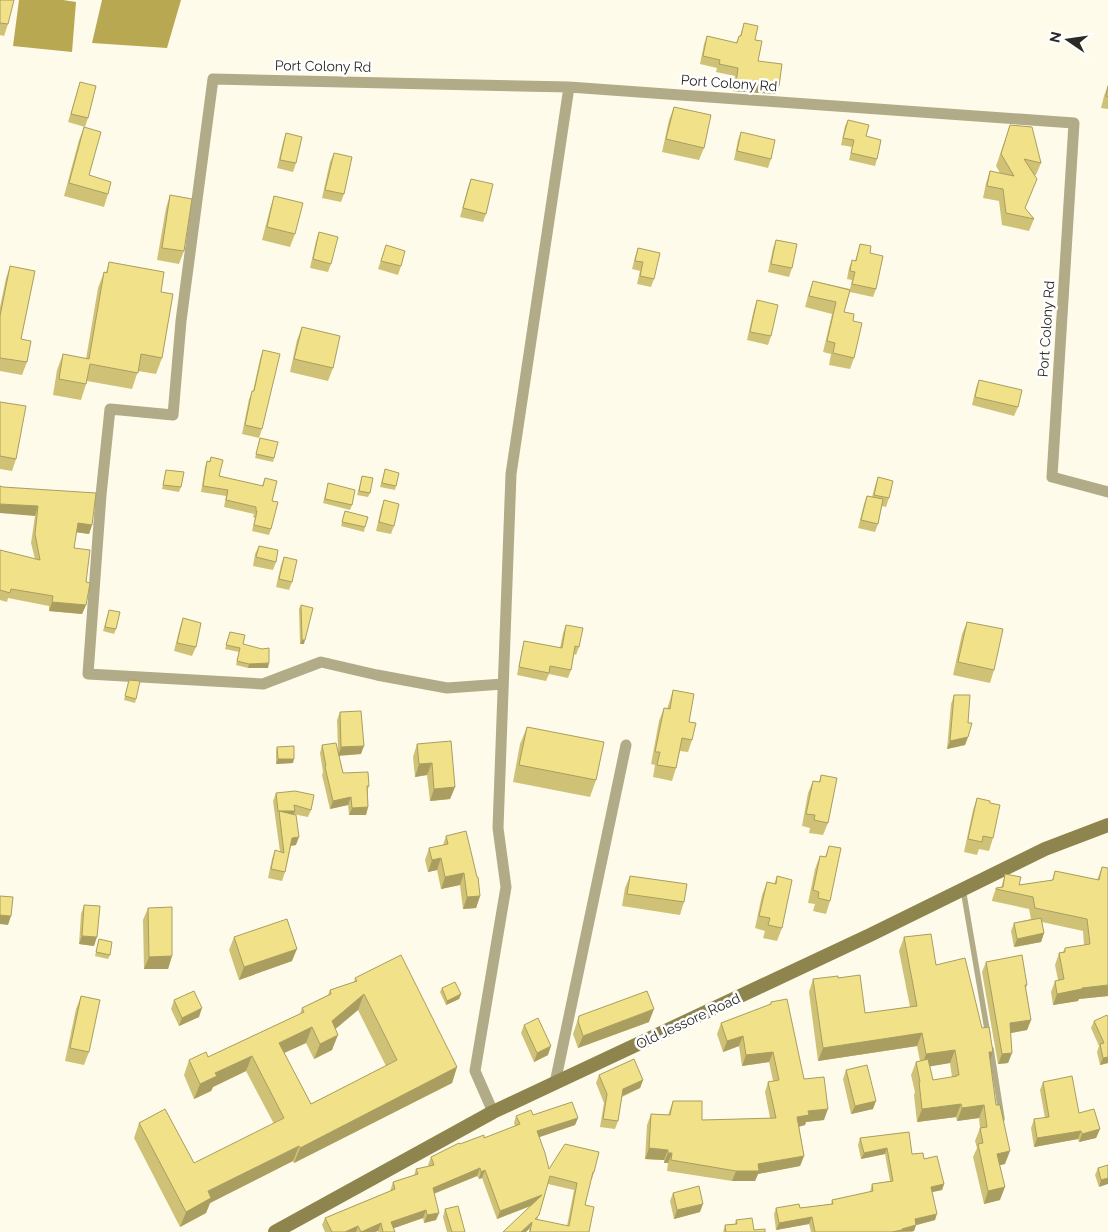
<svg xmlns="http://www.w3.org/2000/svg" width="1108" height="1232" font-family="Raleway,sans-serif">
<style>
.water{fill:#b8a851}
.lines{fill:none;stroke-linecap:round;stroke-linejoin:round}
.service{stroke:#b1ab87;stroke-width:5.5}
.minor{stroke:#b1ab87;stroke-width:11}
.secondary{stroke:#8e844e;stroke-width:14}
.wall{fill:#cfc276;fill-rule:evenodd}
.shaded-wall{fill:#a99e60}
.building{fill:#f1e189;stroke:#a99e60;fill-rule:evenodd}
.labels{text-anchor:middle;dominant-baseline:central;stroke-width:5;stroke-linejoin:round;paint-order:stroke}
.street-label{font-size:14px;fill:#2b2a24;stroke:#fff}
</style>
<rect width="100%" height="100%" fill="#fefbeb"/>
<path class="water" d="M19 0H63L76 2 72 52 13 46Z
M102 0H181L167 48 92 43Z"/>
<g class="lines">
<path class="service" d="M963 889 988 1035
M991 1049 1002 1119"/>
<path class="minor" d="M503 684 447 688 377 675 321 662 263 684 88 674 101 495 110 409 173 415 181 321 213 79 569 87 1074 123 1052 477 1108 492
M555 1083 626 745
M493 1112 475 1071 506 887 498 828 511 474 569 87"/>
<path class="secondary" d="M275 1232 493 1112 870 935 1045 849 1108 825"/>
</g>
<path class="wall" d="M0 0 8 24 4 36 0 35Z
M744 23 755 40 758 61 776 94 733 91 735 76 716 72 717 68 700 64 704 44 707 36 736 43 739 36H740Z
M80 82 88 118 85 127 68 122Z
M1108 85V109L1101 108 1104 96Z
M674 107 704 148 699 160 662 152 669 120Z
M848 120 866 136 877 159 875 166 849 160 852 147 841 145 845 126Z
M1010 125 1041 163 1036 175H1034L1025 209 1034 219 1029 231 1002 225 999 201 983 198 986 183 990 171 1000 173 996 166Z
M84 127 89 175 108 194 104 207 64 196 79 140Z
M741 132 771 159 768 168 734 160 738 140Z
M286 133 296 163 293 172 277 168 283 142Z
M334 153 344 194 341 202 322 198 330 162Z
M471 179 486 214 483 222 460 217 468 187Z
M170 195 184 251 179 264 157 260 166 208Z
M274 196 295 234 290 247 262 240 270 209Z
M319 232 331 264 328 272 310 268 316 241Z
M776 240 792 268 789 277 768 272 773 248Z
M860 244 870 253 876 289 873 297 850 292 844 312 853 321 854 358 850 369 829 365 831 354 823 352 832 314 805 307 809 292 813 281 850 289 852 280 847 279 849 268 852 260 855 261Z
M386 245 401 266 398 275 378 269Z
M638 248 654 279 651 287 637 284 640 271 632 269 635 257Z
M109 262 161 292 162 358 156 374 138 371 132 389 87 381 81 400 53 395 57 370 63 354 86 359 98 288 104 272 106 273Z
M10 266 21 339 27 362 22 375 0 371V307L6 278Z
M757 300 771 336 768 345 747 340 754 309Z
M302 327 333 368 328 381 290 372 297 340Z
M263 350 262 429 259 438 242 434 249 399 253 391 260 359Z
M979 380 1018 407 1014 416 972 405 976 388Z
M0 402 16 459 12 471 0 469Z
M260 438 274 458 273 462 255 458Z
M211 457 219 476 262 486 265 478 272 501 271 529 269 535 252 531 255 518 253 517 254 514 224 507 226 496 201 492 205 467 207 461 209 462Z
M385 469 396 486 395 490 380 487Z
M166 470 181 487 179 492 162 489Z
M362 476 370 493 368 497 357 495Z
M878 477 889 498 886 507 882 506 878 524 875 532 858 528 864 504 867 496 872 497 875 486Z
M328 483 352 505 350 510 323 503Z
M0 486 92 525 89 534 76 532 74 548 86 582V605L82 614 49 611V606L8 598 7 602 0 600V550L35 559 31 543 35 516Z
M384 500 394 526 391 534 376 531 381 509Z
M345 511 365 527 364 532 341 526Z
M259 546 276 562 273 570 253 566 255 554Z
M284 557 292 582 289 590 276 587 281 565Z
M301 605 304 644H300L299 609Z
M109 610 116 629 114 634 103 631Z
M183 618 196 647 192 656 174 651 180 627Z
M967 622 994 670 990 683 953 675 962 634Z
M566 625 579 647 576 655 574 654 571 670 568 678 549 674 546 681 517 675 522 649 524 641 560 648 563 633Z
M230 632 243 644 268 668H248L236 665 239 652 225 649Z
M129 680 136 699 135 703 124 700Z
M673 690 689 722 692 740 688 752 680 751 676 768 672 781 653 777 655 765 651 764 659 721 664 708 667 709 669 703Z
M954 695 968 723V737L965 745 947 749 951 704Z
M340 712 361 754 339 755 343 773 369 786 368 789V807L366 815H349L348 805 330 809 322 775 323 772 320 753 322 745 338 749 337 720Z
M527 727 596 780 590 797 513 782 520 744Z
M417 744 455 787 450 799 430 801 427 775 415 777 413 757Z
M277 747 293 763 276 764V751Z
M821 775 828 823 823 835 809 833 810 828 802 826 808 793 813 781 819 782Z
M276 793 311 810 308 817 293 814 296 845 291 846 285 872 282 881 268 878 272 859 275 850 280 852 273 801Z
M977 798 990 803 993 838 989 851 979 849 977 855 964 852 973 810Z
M446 836 480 896 476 908 463 909 460 885 441 889 437 870 428 872 425 860 429 848 443 845Z
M829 846 830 901 826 914 813 911 815 904 808 903 815 869 820 856 825 857Z
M1102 867 1108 868V996L1079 999 1078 1001 1053 1005 1051 992 1055 981 1058 980 1055 965 1059 953 1063 952 1065 948 1084 945 1083 931 1042 922 1044 933 1041 942 1014 947 1011 931 1014 923 1031 919 1029 909 992 901V900L996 888H1001L1005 874 1019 885 1052 880 1055 871 1097 880Z
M630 876 684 902 680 915 622 906 625 888Z
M777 876 782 928 777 941 763 938 765 931 755 928 762 895 767 882 774 884Z
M84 905 94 946 79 944 81 914Z
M148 908 172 956 168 969H144L143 920Z
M234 937 292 961 239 980 229 950Z
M904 937 936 965 982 1028 993 1052 990 1061 996 1105 1005 1164 999 1165 1000 1200 984 1204 973 1157 977 1148 975 1141 980 1128 979 1118 957 1121 956 1117 917 1122 914 1095 915 1092 911 1075 916 1062 920 1061 917 1046 818 1061 809 992 813 979 838 978 865 1013 910 1007 899 951ZM950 1063 952 1077 933 1080 930 1066Z
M99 939 110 955 108 959 95 956Z
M986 962 1027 985 1026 988 1031 1020 1027 1030 1010 1033 1012 1053 1008 1063 998 1064 982 972Z
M355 978 457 1067 452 1083 294 1163 293 1161 210 1203 206 1213 180 1227 134 1138 139 1123 194 1163 274 1124 246 1071 213 1087 211 1091 194 1099 184 1075 189 1060 208 1057 300 1014 302 1008 328 995 330 990 354 982ZM358 1010 386 1066 311 1104 284 1053 306 1043 314 1059 332 1050 335 1029Z
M442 988 461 994 459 999 446 1005 440 992Z
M81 996 89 1052 84 1065 65 1061 76 1009Z
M174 1000 199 1017 179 1026 171 1009Z
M771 1002 804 1079 824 1120 806 1122 805 1125 799 1127 804 1156 800 1166 758 1174 755 1181H732L667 1171 668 1163H664V1160L645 1159 647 1125 651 1114 668 1115 673 1101 702 1120 770 1118 765 1092 768 1082 773 1081 769 1062 742 1066 739 1046 723 1052 717 1034 721 1023 770 1005Z
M579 1016 649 1022 578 1048 573 1034Z
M1108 1017V1063L1100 1065 1097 1052 1099 1046 1091 1028 1094 1021Z
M524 1025 548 1055 534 1062 521 1033Z
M846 1070 873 1109 851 1114 843 1079Z
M599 1075 643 1080 640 1088 622 1097 618 1121 615 1129 600 1127 604 1103 596 1083Z
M1043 1082 1079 1113 1100 1129 1096 1138 1079 1142 1078 1139 1034 1147 1031 1128 1034 1119 1045 1118 1040 1090Z
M533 1115 578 1118 575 1125 539 1137 549 1169 594 1172 592 1179H591L585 1205 589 1232H529L531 1206 497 1219 482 1178 479 1179 477 1176 434 1194 439 1213 436 1220 424 1223 423 1218 393 1228 395 1232H378V1231L375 1232H325L322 1225 325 1218 390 1191 393 1182 414 1175 416 1169 429 1166 428 1165 431 1157 460 1144 484 1138 515 1126 514 1123 516 1116ZM548 1184 574 1190 567 1226 537 1220Z
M860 1138 912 1154 924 1159 944 1184 942 1190 932 1192 935 1220 916 1225 914 1231 912 1232H811L809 1224 776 1230 774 1214 776 1208H800L831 1204 832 1200 870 1192 872 1184 890 1181 885 1154 861 1159 858 1145Z
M1108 1165 1099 1187 1095 1175 1098 1168Z
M673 1193 700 1212 674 1219 670 1201Z
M445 1209 465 1232H447L443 1217Z
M736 1220 754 1230 765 1232H723L725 1225 735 1224Z"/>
<path class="shaded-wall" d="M736 83 779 86 776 94 733 91Z
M0 504 38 506 35 516 0 513Z
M78 523 92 525 89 534 75 532Z
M52 602 86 605 82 614 49 611Z
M302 640H305L304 644H300Z
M269 663 268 668H248L249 664Z
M968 737 965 745 947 749 950 741Z
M364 746 361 754 338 756 341 747Z
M278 759H294L293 763 276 764Z
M432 763 427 775 415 777 419 764Z
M455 787 450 799 430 801 434 789Z
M351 797 348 805 330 809 333 801Z
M368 807 366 815H349L352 808Z
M279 811H295L292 818Z
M299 837 296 845 289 846 292 838Z
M441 858 437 870 428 872 432 860Z
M464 873 460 885 441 889 445 877Z
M480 896 476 908 463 909 467 897Z
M0 915 11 916 8 925 0 924Z
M1044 933 1041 942 1014 947 1017 939Z
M82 936 97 937 94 946 79 944Z
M297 949 292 961 239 980 244 967Z
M172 956 168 969H144L149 957Z
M1108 985V996L1079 999 1078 1001 1053 1005 1057 994 1082 988Z
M364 994 358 1010 326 1037 332 1021Z
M461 994 459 999 446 1005 447 1001Z
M202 1008 199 1017 179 1026 182 1018Z
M654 1009 649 1022 578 1048 583 1036Z
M1031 1020 1027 1030 1006 1034 1010 1023Z
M312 1027 306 1043 273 1058 279 1043Z
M922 1033 917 1046 818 1061 823 1048Z
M338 1035 332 1050 314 1059 320 1044Z
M743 1036 739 1046 723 1052 727 1041Z
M551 1046 548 1055 534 1062 537 1053Z
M955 1050 950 1063 921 1068 926 1054Z
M773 1052 769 1062 742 1066 746 1055Z
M989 1052H993L989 1065Z
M1012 1053 1008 1063 998 1064 1002 1054Z
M252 1056 246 1071 213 1087 211 1091 194 1099 200 1084 215 1073Z
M1108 1057V1063L1100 1065 1103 1058Z
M457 1067 452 1083 294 1163 300 1148Z
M643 1080 640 1088 620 1097 623 1089Z
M876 1101 873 1109 851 1114 855 1106Z
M961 1104 956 1117 917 1122 922 1109Z
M984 1105 979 1118 957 1121 962 1108Z
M828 1109 824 1120 806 1122 805 1125 793 1128 797 1117 808 1111Z
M578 1118 575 1125 534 1139 537 1131Z
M1100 1129 1096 1138 1079 1142 1082 1134Z
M1081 1131 1078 1139 1034 1147 1037 1138Z
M299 1146 293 1161 210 1203 206 1213 180 1227 186 1212 208 1191Z
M649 1148 668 1150 664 1160 645 1159Z
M887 1148 885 1154 861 1159 864 1153Z
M1010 1151 1005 1164 992 1167 997 1154Z
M668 1153H672L668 1163H664Z
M804 1156 800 1166 758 1174 755 1181H732L736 1171 758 1164Z
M480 1168 477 1176 430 1195 433 1188Z
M485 1170 482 1178 479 1179 481 1172Z
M1108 1178V1184L1099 1187 1101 1180Z
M944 1184 942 1190 928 1193 931 1187Z
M1005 1187 1000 1200 984 1204 988 1191Z
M542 1195 540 1202 497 1219 500 1211Z
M703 1204 700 1212 674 1219 677 1210Z
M426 1210 423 1218 389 1230 391 1222Z
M439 1213 436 1220 424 1223 427 1215Z
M937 1214 935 1220 913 1226 915 1219Z
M812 1217 809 1224 776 1230 779 1223Z
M532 1222 529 1229 526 1232H521Z
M381 1223 378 1231 375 1232H361Z
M916 1225 914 1231 892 1232 902 1229Z
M358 1226 356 1232H345Z"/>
<path class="building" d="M0 0H14L8 24 0 23Z
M744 23 758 26 755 40 762 41 758 61 782 64 779 86 736 83 738 68 719 64 720 60 703 56 707 36 737 43 739 36H741Z
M80 82 96 86 88 118 71 114Z
M1108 86V97L1106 96Z
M674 107 711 115 704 148 666 139Z
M848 120 869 125 866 136 881 140 877 159 851 153 854 140 843 138Z
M1010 125 1032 127 1041 163 1024 159 1037 179 1025 208 1034 219 1006 213 1003 189 987 186 990 171 1014 176 1001 154Z
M84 127 101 132 89 175 111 182 108 194 69 183Z
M741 132 775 140 771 159 737 151Z
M286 133 302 137 296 163 280 160Z
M334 153 352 157 344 194 325 190Z
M471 179 493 184 486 214 463 208Z
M170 195 192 199 184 251 162 248Z
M274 196 303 203 295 234 267 227Z
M319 232 338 237 331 264 313 259Z
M776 240 797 244 792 268 771 264Z
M860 244 871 246 870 253 883 256 876 289 852 284 855 272 850 271 852 260 856 261Z
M386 245 405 251 401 266 381 261Z
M638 248 660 253 654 279 640 276 643 262 635 261Z
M109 262 164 272 161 292 173 294 162 358 141 354 138 373 90 364 86 384 59 379 63 354 89 359 104 272 107 273Z
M10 266 35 271 21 339 31 341 27 362 0 358V316Z
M813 281 850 290 844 312 854 314 853 321 862 323 854 358 833 353 835 343 827 341 836 302 809 296Z
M757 300 778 305 771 336 750 332Z
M302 327 340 336 333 368 294 359Z
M263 350 280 354 262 429 245 425 252 391H254Z
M979 380 1022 390 1018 407 975 397Z
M0 402 26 406 16 459 0 456Z
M260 438 278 442 274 458 256 454Z
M211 457 223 460 219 476 263 486 265 478 277 481 272 501 278 502 271 529 254 525 257 511H256V507L226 500 228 490 203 486 207 461 210 462Z
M385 469 399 473 396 486 382 483Z
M166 470 184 472 181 487 163 485Z
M362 476 373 478 370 493 359 491Z
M878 477 893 481 889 498 874 495Z
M328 483 355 490 352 505 325 499Z
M0 486 3 487 96 493 92 525 78 523 74 548 90 550 86 582 90 583 89 589 86 605 52 602 53 596 11 589 10 593 0 590V550L40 560 35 534 38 506 0 504Z
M867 496 883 499 878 524 861 520Z
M384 500 399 504 394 526 379 522Z
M345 511 368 517 365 527 342 522Z
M259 546 278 550 276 562 256 557Z
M284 557 297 560 292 582 279 579Z
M301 605 313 608 305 640H302Z
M109 610 120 612 116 629 105 627Z
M183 618 201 623 196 647 177 643Z
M967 622 1003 629 994 670 958 662Z
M566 625 583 628 579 647 575 646 571 670 550 666 549 673 519 667 524 641 562 648Z
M230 632 245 635 243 644 262 649 269 648V663L249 664 237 661 240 648 226 645Z
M129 680 140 681 136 699 125 696Z
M673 690 694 694 689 722 696 723 692 740 682 738 676 768 657 765 660 752H655L664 708 670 709Z
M954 695H970L968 723H972L968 737 950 741Z
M361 711 364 746 341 747 340 712Z
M527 727 604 742 596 780 519 765Z
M451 741 455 787 434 789 432 763 419 764 417 744Z
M336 743 343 773 368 772 369 786H367L368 807 352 808 351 797 333 801 325 767 326 766 322 745Z
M294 746V759H278L277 747Z
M821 775 837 778 828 823 814 820 815 815 806 814 813 781 820 782Z
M295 791 314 795 311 810 294 805 295 811H278L276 793Z
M977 798 990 801V803L1000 805 993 838 983 836 982 842 968 839Z
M279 811 296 815 299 837 292 838 285 872 271 869 275 850 284 853Z
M466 831 477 877H478L480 896 467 897 464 873 445 877 441 858 432 860 429 848 448 844 446 836Z
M829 846 841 848 830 901 818 898 819 892 813 890 820 856 826 857Z
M1102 867 1108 868V985L1082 988V989L1057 994 1055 981 1064 979 1059 953 1065 952V948L1090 944 1087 919 1035 908 1033 897 996 889V888L1003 887 1005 874 1021 877 1019 885 1053 880 1055 871 1099 880Z
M630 876 687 884 684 902 627 894Z
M777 876 792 880 782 928 768 925 770 918 759 916 767 882 776 884Z
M0 896 13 897 11 916 0 915Z
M84 905 100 906 97 937 82 936Z
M172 907V956L149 957 148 908Z
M1041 918 1044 933 1017 939 1014 923Z
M287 919 297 949 244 967 234 937Z
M931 934 936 965 965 958 982 1028 989 1027 993 1052H989L996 1105H1000L1010 1151 997 1154 1005 1187 988 1191 978 1144 983 1143 980 1128 987 1127 984 1105 962 1108 961 1104 922 1109 919 1082H920L916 1062 928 1059 933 1080 957 1076V1075H959L955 1050 926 1054 922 1033 823 1048 813 979 838 976V978L860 975 865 1013 917 1006 904 937Z
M99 939 112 942 110 955 96 952Z
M401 955 457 1067 300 1148 299 1146 208 1191 211 1198 186 1212 139 1123 165 1109 194 1163 284 1118 252 1056 215 1073 217 1076 200 1084 189 1060 206 1052 208 1057 304 1012 302 1008 331 994 330 990 357 981 355 978ZM364 994 397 1060 311 1104 279 1043 312 1027 320 1044 338 1035 332 1021Z
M1022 955 1027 985H1025L1031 1020 1010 1023 1012 1053 1002 1054 986 962Z
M455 982 461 994 447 1001 442 988Z
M194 991 202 1008 182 1018 174 1000Z
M647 991 654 1009 583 1036 578 1021 579 1016Z
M81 996 100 1000 89 1052 70 1048Z
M787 999 804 1079 824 1077 828 1109 808 1111 809 1115 797 1117 804 1156 758 1164 759 1171H736L671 1160 672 1153H668V1150L649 1148 651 1114 670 1115 673 1101H702V1120L776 1118 768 1082 779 1080 773 1052 746 1055 743 1036 727 1041 721 1023 771 1004V1002Z
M1107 1015 1108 1017V1057L1103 1058 1100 1044 1104 1043 1094 1021Z
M538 1018 551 1046 537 1053 524 1025Z
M634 1059 643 1080 623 1089 618 1121 603 1119 607 1094 599 1075Z
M867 1065 876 1101 855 1106 846 1070Z
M1072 1076 1079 1113 1094 1109 1100 1129 1082 1134 1081 1131 1037 1138 1034 1119 1049 1117 1043 1082Z
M572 1102 578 1118 537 1131 545 1153 549 1169 565 1144 599 1152 594 1172H593L585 1205 594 1207 589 1232H530L532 1222 521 1232H503L542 1195 500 1211 485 1170 481 1172 480 1168 433 1188 439 1213 427 1215 426 1210 391 1222 395 1232H383L381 1223 361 1232 358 1226 345 1232H332L325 1218 395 1189 393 1182 418 1174 416 1169 434 1165 431 1157 459 1143 460 1144 484 1135V1138L520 1124 516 1116 531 1110 533 1115ZM550 1176 577 1183 569 1226 535 1219 539 1215Z
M909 1132 912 1154 923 1153 924 1159 937 1156 944 1184 931 1187 937 1214 915 1219 916 1225 902 1229V1230L892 1232H815L812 1217 779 1223 776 1208 799 1204 800 1208 833 1204 832 1200 873 1191 872 1184 893 1181 887 1148 864 1153 860 1138Z
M1108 1165V1178L1101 1180 1098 1168Z
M699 1186 703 1204 677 1210 673 1193Z
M458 1206 465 1232H452L445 1209Z
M752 1218 754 1230 765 1229V1232H726L725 1225 737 1224 736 1220Z"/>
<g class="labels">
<g class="street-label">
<text transform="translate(323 66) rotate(1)">Port Colony Rd</text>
<text transform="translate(729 83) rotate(4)">Port Colony Rd</text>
<text transform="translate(1046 329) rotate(-86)">Port Colony Rd</text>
<text transform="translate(688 1021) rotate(-25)">Old Jessore Road</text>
</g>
</g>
<g transform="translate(1068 40) rotate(283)" stroke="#ffffff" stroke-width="4" paint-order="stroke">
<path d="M0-4L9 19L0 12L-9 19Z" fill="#2b2a24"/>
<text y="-8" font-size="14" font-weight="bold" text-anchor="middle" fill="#2b2a24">N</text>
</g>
</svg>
